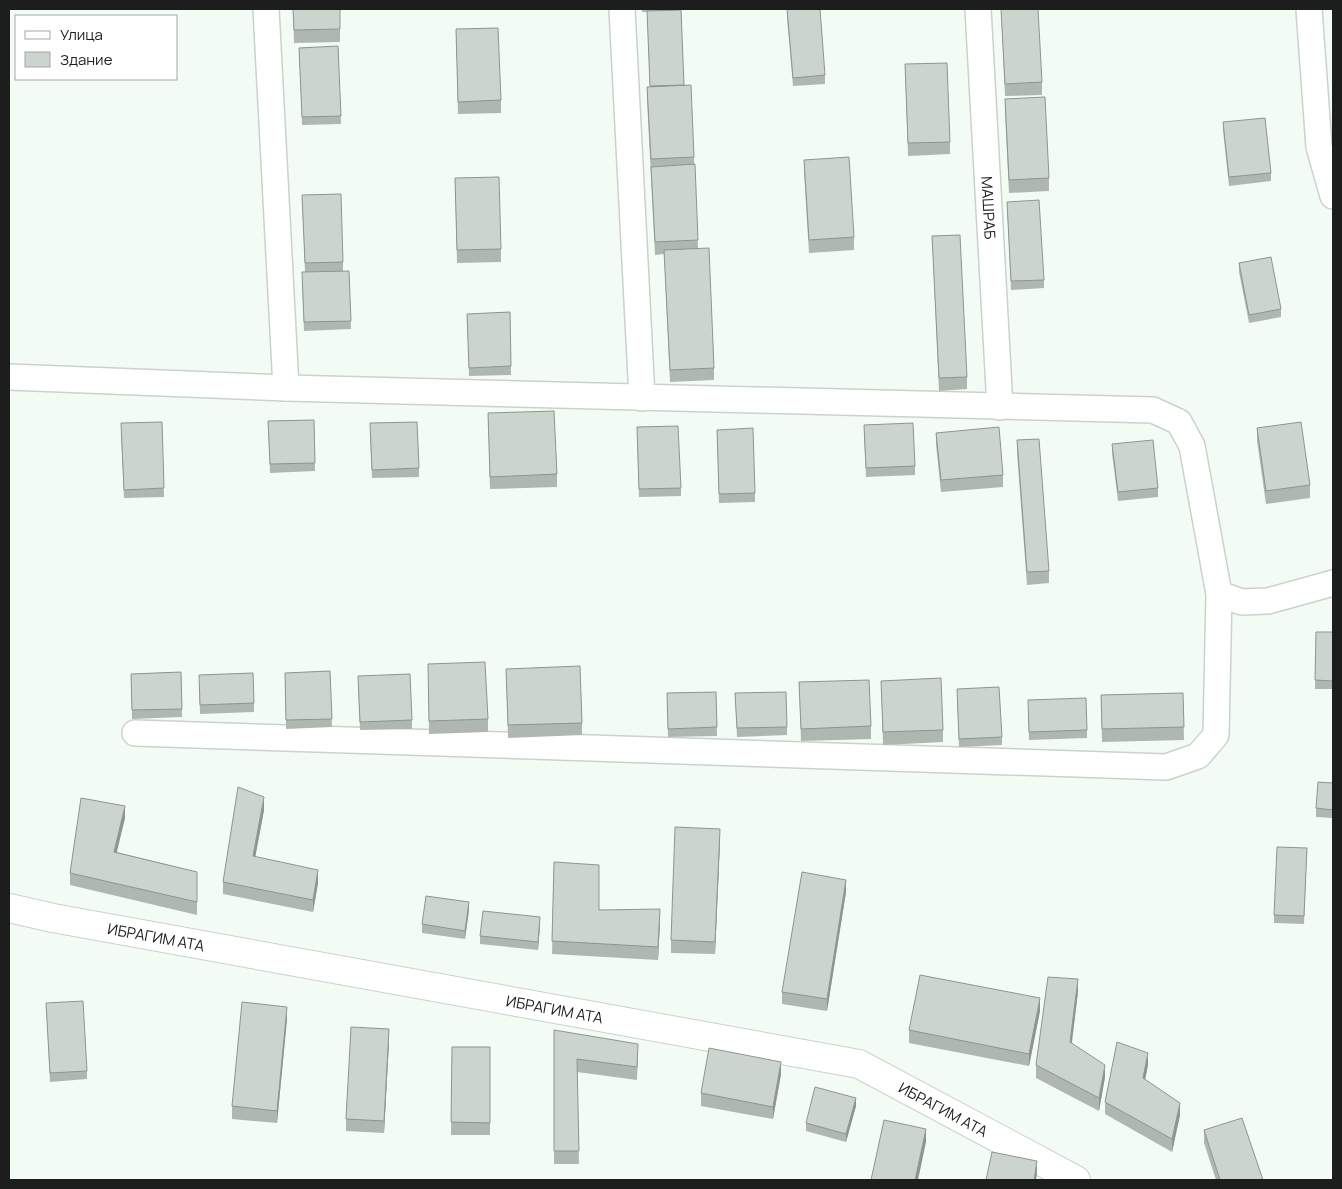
<svg xmlns="http://www.w3.org/2000/svg" width="1342" height="1189" font-family="Manrope,sans-serif">
<style>
.lines{fill:none;stroke-linecap:round;stroke-linejoin:round}
.minor-casing{stroke:#c9d3cc;stroke-width:28}
.tertiary-casing{stroke:#c9d3cc;stroke-width:30}
.minor{stroke:#fff;stroke-width:25}
.tertiary{stroke:#fff;stroke-width:28}
.wall{fill:#afb7b1}
.shaded-wall{fill:#8e9590}
.building{fill:#cbd5ce;stroke:#8e9590}
.labels{text-anchor:middle;dominant-baseline:central;stroke-width:4.5;stroke-linejoin:round;paint-order:stroke}
.street-label{font-size:15px;fill:#1b1e1c;stroke:#fff}
</style>
<rect width="100%" height="100%" fill="#f2fcf5"/>
<g class="lines">
<g class="minor-casing">
<g id="minor">
<path d="M266 9 286 388"/>
<path d="M622 9 642 398"/>
<path id="s1" d="M978 9 1000 407"/>
<path d="M1309 9 1319 147 1333 196"/>
<path d="M9 377 286 388 1153 410 1179 422 1192 446 1219 594 1216 735 1198 756 1166 767 135 733"/>
<path d="M1219 594 1242 602 1268 601 1333 583"/>
</g>
</g>
<g class="tertiary-casing">
<g id="tertiary">
<path id="s2" d="M9 908 53 918 859 1064 1076 1180"/>
</g>
</g>
<use href="#minor" class="minor"/>
<use href="#tertiary" class="tertiary"/>
</g>
<path class="wall" d="M293 9H340V42L294 43Z
M642 9H685V10H681L684 85 694 157 698 248 714 368V380L670 382 664 254 655 255 647 99V87H650L647 12H642Z
M787 9 825 75V84L793 86 787 17Z
M1001 9 1042 82V95L1005 96Z
M456 29 501 100V113L458 114Z
M338 46 341 124 302 125 299 48Z
M905 64 950 142V154L908 156Z
M1005 99 1049 178V191L1009 193 1005 112Z
M1223 122 1271 173V181L1229 186 1223 130Z
M804 160 854 237V250L809 253 804 172Z
M455 178 501 249V262L457 263Z
M302 195 343 262V271L305 272Z
M1007 202 1044 280V288L1011 290Z
M932 236 967 377V389L939 391Z
M1239 263 1281 309V317L1249 323 1239 272Z
M349 271 351 329 304 331 302 281Z
M510 312 511 375 469 376 467 314Z
M488 413 557 474V487L490 489Z
M314 420 315 471 270 473 268 421Z
M162 422 164 497 124 498 121 432Z
M1257 428 1310 485V498L1266 504 1257 441Z
M717 430 755 493V502L719 503Z
M370 432 419 468V477L372 478Z
M864 433 915 466V475L866 477Z
M936 433 1003 475V487L941 492 936 445Z
M637 436 681 488V496L639 497Z
M1017 440 1049 571V583L1027 585 1017 453Z
M1112 444 1158 488V497L1118 501 1112 453Z
M1316 632H1333V689H1315Z
M428 664 488 719V732L429 734Z
M506 669 582 723V735L508 738Z
M330 671 332 727 286 729 285 673Z
M181 672 182 717 132 719 131 674Z
M881 681 943 730V742L883 745Z
M799 682 871 726V739L801 741Z
M199 683 254 703V712L200 714Z
M358 684 412 720V729L360 730Z
M716 692 717 736 668 737 667 693Z
M735 693 787 727V735L737 737Z
M1183 693 1184 740 1102 742 1101 695Z
M957 698 1002 737V745L959 747Z
M1028 709 1087 730V738L1029 740Z
M1333 783V818L1316 817V808Z
M264 810 255 857 318 883 313 912 223 894V882Z
M125 818 116 852 197 872V915L70 885V873Z
M720 841 715 954 671 953V940Z
M1307 848 1304 924 1274 923V915Z
M554 862 599 910 660 922 658 960 552 954Z
M846 892 827 1011 782 1004V992Z
M469 910 465 939 422 933V924Z
M540 925 538 950 480 944V936Z
M1078 992 1072 1043 1105 1077 1099 1111 1036 1078V1065Z
M46 1003 87 1071V1079L50 1082Z
M1040 1011 1029 1066 909 1043V1030Z
M287 1019 277 1123 232 1119V1106Z
M554 1030 638 1057 637 1080 577 1072 579 1164H554Z
M389 1042 384 1133 346 1131V1119Z
M452 1047H490V1135H451Z
M1148 1065 1145 1079 1180 1115 1172 1152 1105 1114V1102Z
M781 1074 773 1119 701 1106V1093Z
M856 1106 846 1142 806 1131V1123Z
M1204 1130 1263 1180H1216L1204 1143Z"/>
<path class="shaded-wall" d="M264 797V810L253 869V856Z
M125 806V818L114 864V852Z
M720 829V841L715 954V942Z
M318 870V883L313 912V900Z
M846 880V892L827 1011V999Z
M469 902V910L465 939V931Z
M660 909V922L658 960V947Z
M540 917V925L538 950V942Z
M1078 979V992L1070 1055V1042Z
M1040 998V1011L1029 1066V1054Z
M287 1007V1019L277 1123V1111Z
M389 1029V1042L384 1133V1121Z
M1148 1053V1065L1143 1090V1078Z
M781 1062V1074L773 1119V1107Z
M1105 1065V1077L1099 1111V1098Z
M856 1098V1106L846 1142V1134Z
M1180 1103V1115L1172 1152V1139Z
M926 1129V1142L918 1180H915Z
M1037 1161V1174L1036 1180H1034Z"/>
<path class="building" d="M293 9H340V29L294 30Z
M787 9H820L825 75 793 78Z
M1001 9H1038L1042 82 1005 84Z
M681 10 684 85 650 86 647 11Z
M498 28 501 100 458 102 456 29Z
M338 46 341 116 302 117 299 48Z
M947 63 950 142 908 143 905 64Z
M691 85 694 157 651 159 647 87Z
M1045 97 1049 178 1009 180 1005 99Z
M1265 118 1271 173 1229 177 1223 122Z
M849 157 854 237 809 240 804 160Z
M695 164 698 240 655 242 651 167Z
M499 177 501 249 457 250 455 178Z
M341 194 343 262 305 263 302 195Z
M1039 200 1044 280 1011 281 1007 202Z
M960 235 967 377 939 378 932 236Z
M709 248 714 368 670 370 664 250Z
M1271 257 1281 309 1249 315 1239 263Z
M349 271 351 321 304 322 302 272Z
M510 312 511 366 469 368 467 314Z
M554 411 557 474 490 477 488 413Z
M314 420 315 463 270 464 268 421Z
M162 422 164 488 124 490 121 423Z
M417 422 419 468 372 470 370 423Z
M1301 422 1310 485 1266 491 1257 428Z
M913 423 915 466 866 468 864 425Z
M678 426 681 488 639 489 637 427Z
M999 427 1003 475 941 480 936 433Z
M753 428 755 493 719 494 717 430Z
M1039 439 1049 571 1027 572 1017 440Z
M1153 440 1158 488 1118 492 1112 444Z
M1316 632H1333V681L1315 680Z
M485 662 488 719 429 721 428 664Z
M580 666 582 723 508 725 506 669Z
M330 671 332 719 286 720 285 673Z
M181 672 182 709 132 710 131 674Z
M253 673 254 703 200 705 199 675Z
M410 674 412 720 360 722 358 676Z
M941 678 943 730 883 732 881 681Z
M869 680 871 726 801 729 799 682Z
M999 687 1002 737 959 739 957 689Z
M716 692 717 727 668 729 667 693Z
M786 692 787 727 737 728 735 693Z
M1183 693 1184 727 1102 729 1101 695Z
M1086 698 1087 730 1029 732 1028 700Z
M1318 782 1333 783V810L1316 808Z
M238 787 264 797 253 856 318 870 313 900 223 882Z
M81 798 125 806 114 852 197 872V902L70 873Z
M675 827 720 829 715 942 671 940Z
M1277 847 1307 848 1304 916 1274 915Z
M554 862 599 865V910L660 909 658 947 552 941Z
M802 872 846 880 827 999 782 992Z
M426 896 469 902 465 931 422 924Z
M483 911 540 917 538 942 480 936Z
M920 975 1040 998 1029 1054 909 1030Z
M1048 977 1078 979 1070 1042 1105 1065 1099 1098 1036 1065Z
M83 1001 87 1071 50 1073 46 1003Z
M242 1002 287 1007 277 1111 232 1106Z
M351 1027 389 1029 384 1121 346 1119Z
M554 1030 638 1044 637 1067 577 1059 579 1151H554Z
M1117 1042 1148 1053 1143 1078 1180 1103 1172 1139 1105 1102Z
M452 1047H490V1123L451 1122Z
M709 1048 781 1062 773 1107 701 1093Z
M815 1087 856 1098 846 1134 806 1123Z
M1242 1118 1263 1180H1220L1204 1130Z
M884 1120 926 1129 915 1180H871Z
M992 1152 1037 1161 1034 1180H986Z"/>
<g class="labels">
<g class="street-label">
<text stroke="none"><textPath href="#s1" startOffset="199">МАШРАБ</textPath></text>
<text stroke="none"><textPath href="#s2" startOffset="150">ИБРАГИМ АТА</textPath></text>
<text stroke="none"><textPath href="#s2" startOffset="555">ИБРАГИМ АТА</textPath></text>
<text stroke="none"><textPath href="#s2" startOffset="960">ИБРАГИМ АТА</textPath></text>
</g>
</g>
<rect width="1342" height="1189" fill="none" stroke="#1b1e1c" stroke-width="20"/>
<rect x="15" y="15" width="162" height="65" fill="#ffffff" stroke="#a4a5a4"/>
<rect x="25" y="31" width="25" height="8" fill="#ffffff" stroke="#a4a5a4"/>
<text x="60" y="40" font-size="15" fill="#1b1e1c">Улица</text>
<rect x="25" y="52" width="25" height="15" fill="#cbd5ce" stroke="#a4a5a4"/>
<text x="60" y="65" font-size="15" fill="#1b1e1c">Здание</text>
</svg>
